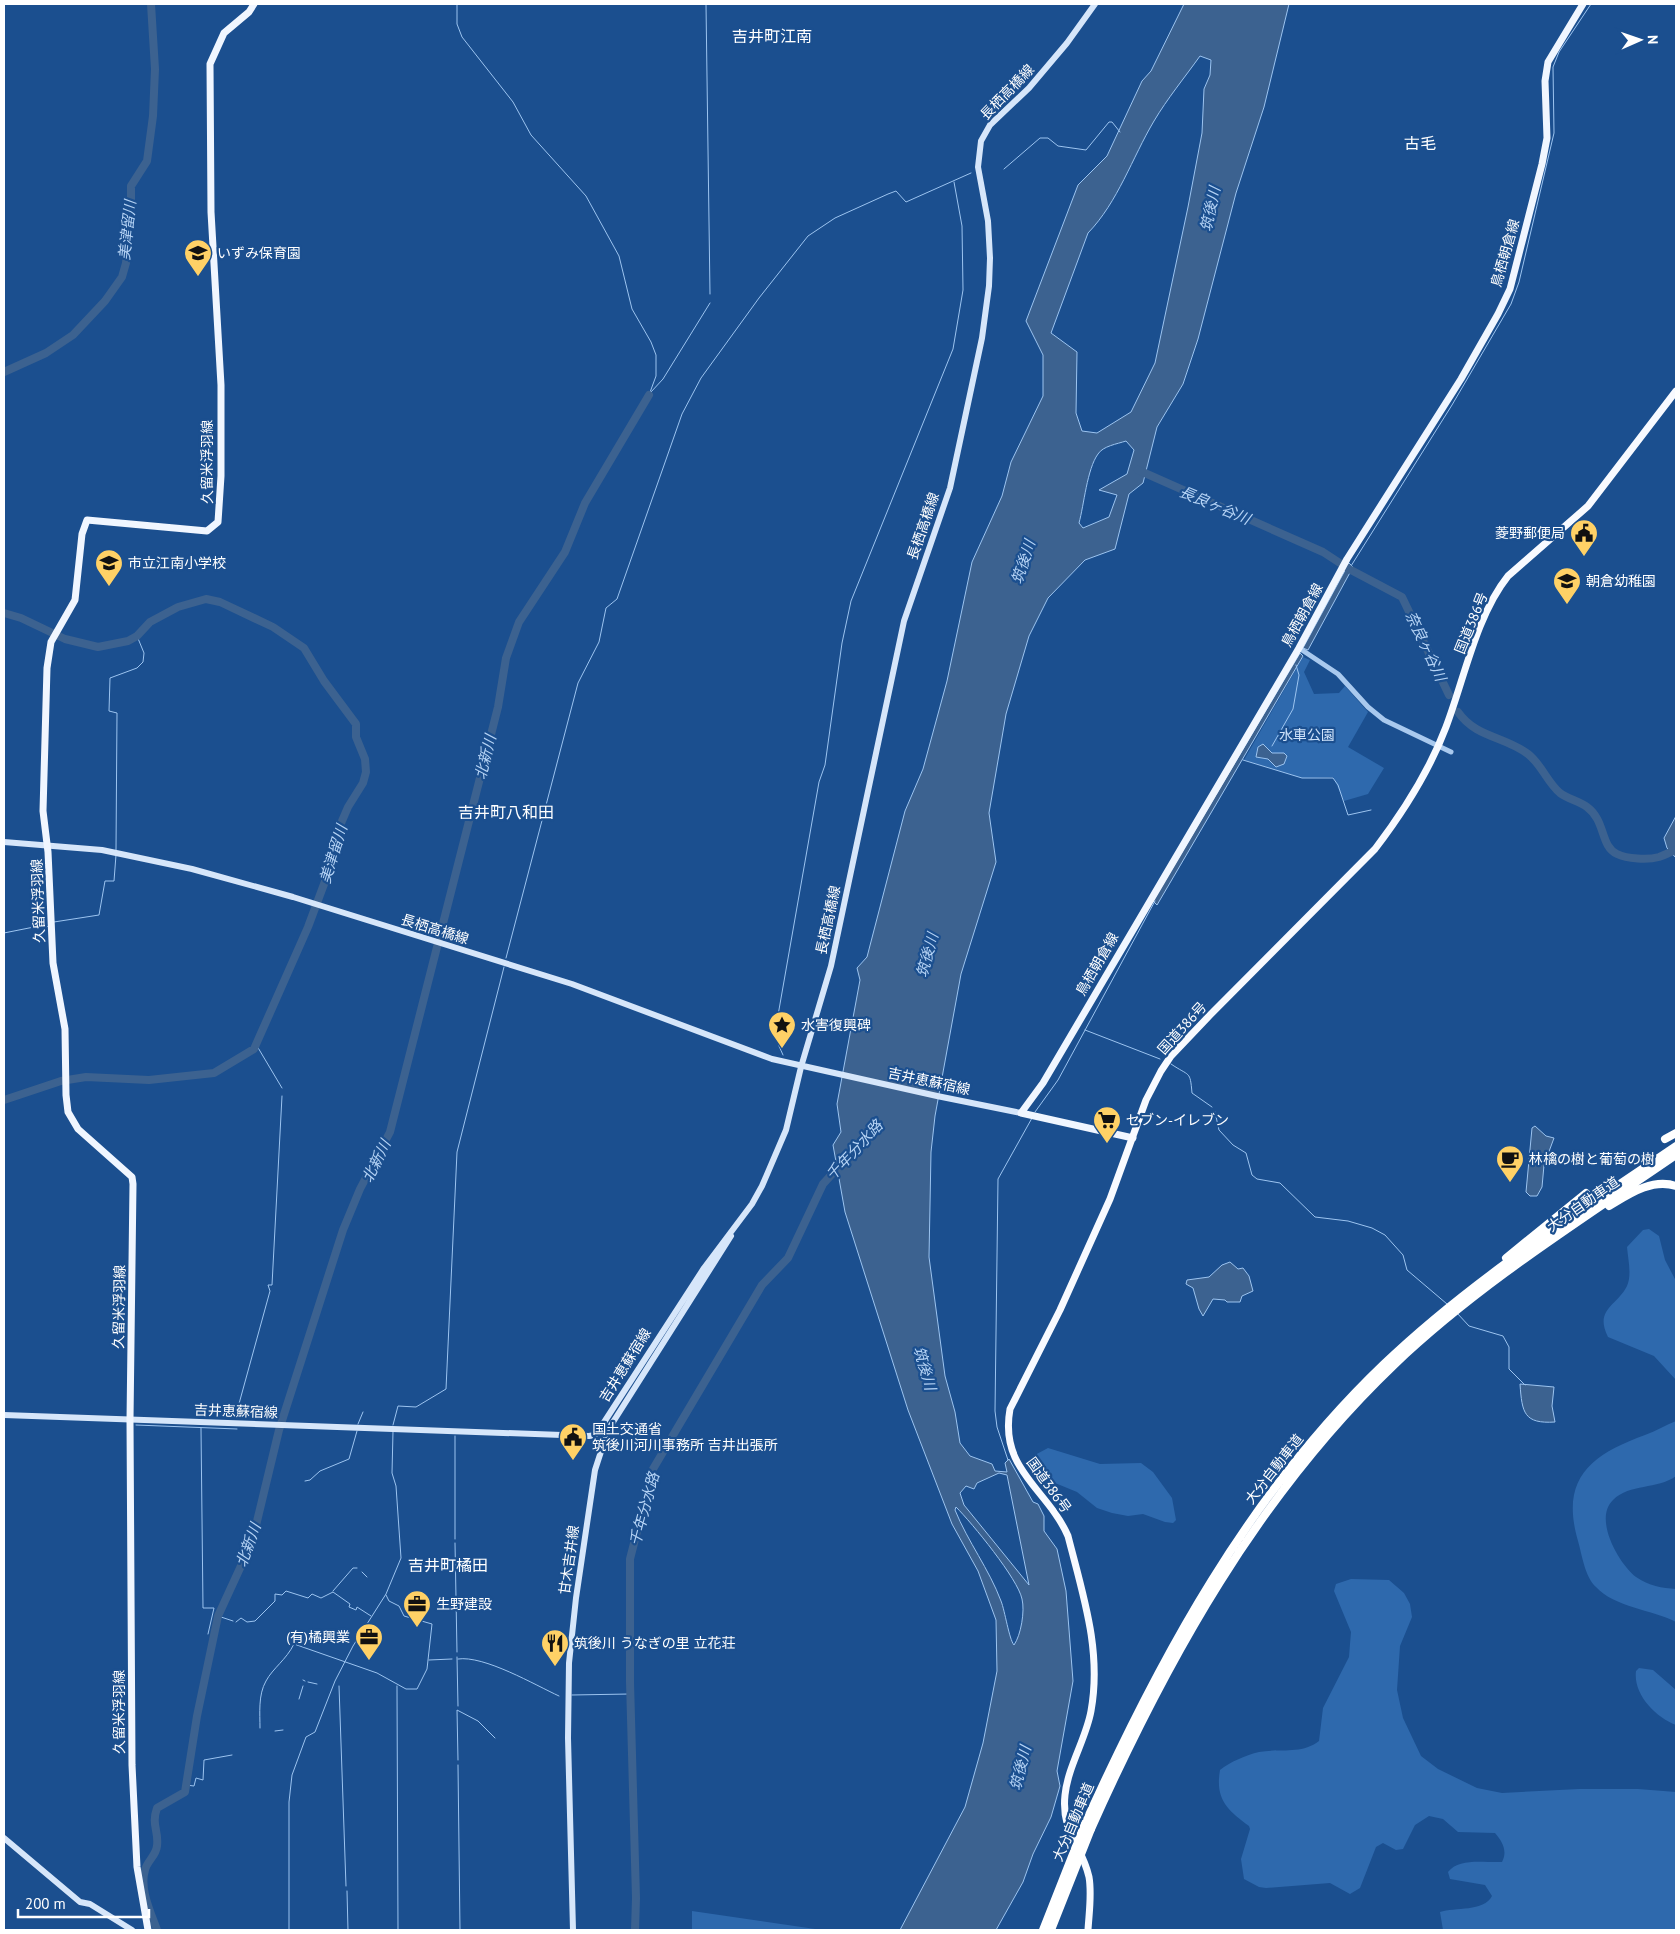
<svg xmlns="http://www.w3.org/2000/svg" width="1680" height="1934" font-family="'PT Sans','Noto Sans JP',sans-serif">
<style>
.green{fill:#2e69ad}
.water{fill:#3c6290;stroke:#9cc4f0;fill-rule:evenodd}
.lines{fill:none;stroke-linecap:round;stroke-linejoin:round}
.stream{stroke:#9cc4f0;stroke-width:1}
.river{stroke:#3c6290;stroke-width:8}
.tertiary{stroke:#a9c9ee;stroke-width:5}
.secondary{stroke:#d6e6fa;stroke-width:6}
.primary{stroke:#f0f6ff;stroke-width:7}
.trunk{stroke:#f8faff;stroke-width:7}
.motorway{stroke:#fff;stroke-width:8}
.motorway-bridge{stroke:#fff;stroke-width:8}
.labels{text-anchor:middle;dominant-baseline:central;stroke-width:4.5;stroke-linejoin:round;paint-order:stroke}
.street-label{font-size:14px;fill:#fff;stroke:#1b4f8f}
.poi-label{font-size:14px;fill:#fff;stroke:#1b4f8f;text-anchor:start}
.park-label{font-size:14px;fill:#cfe3fa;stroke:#1b4f8f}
.water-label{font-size:15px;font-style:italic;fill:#b5d3f5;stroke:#1b4f8f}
.quarter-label{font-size:16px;fill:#fff;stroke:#1b4f8f}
</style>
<rect width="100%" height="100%" fill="#1b4f8f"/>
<path class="green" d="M1303 657 1310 660 1304 672 1314 694 1339 693 1345 686 1368 712 1348 747 1384 768 1368 794 1344 801 1333 777 1302 778 1244 760Z
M1649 1229 1659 1236 1665 1260 1676 1281V1380L1654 1356 1608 1337C1594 1309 1617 1306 1627 1286 1632 1275 1628 1259 1627 1247L1643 1230Z
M1676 1421V1476C1657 1490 1630 1483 1613 1500 1593 1519 1619 1564 1636 1577 1649 1586 1662 1588 1676 1589V1622C1653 1610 1614 1607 1596 1587 1585 1577 1582 1555 1578 1541 1560 1479 1590 1455 1645 1435 1656 1431 1666 1425 1676 1421Z
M1048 1448 1100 1464 1141 1463 1153 1472 1172 1498 1176 1520 1173 1523 1165 1522 1143 1514 1128 1516 1112 1513 1097 1508 1077 1492 1038 1476 1034 1471 1033 1456Z
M1351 1579 1389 1580 1404 1593 1410 1604 1412 1617 1400 1646 1397 1690 1403 1718 1421 1756 1438 1769 1477 1788 1502 1793 1579 1789H1638L1676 1792V1930H1443L1440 1912C1455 1907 1484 1912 1492 1896L1485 1885 1450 1879 1448 1872C1459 1857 1486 1863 1502 1862 1508 1851 1502 1841 1495 1833L1458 1832 1443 1819 1429 1816 1415 1825 1403 1849 1396 1850 1383 1843 1376 1847 1360 1888 1350 1894 1330 1883 1266 1888 1259 1887 1244 1879 1241 1859 1250 1829 1249 1826C1227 1810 1215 1799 1220 1770 1230 1762 1246 1755 1259 1752 1279 1748 1301 1755 1319 1741L1323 1708 1349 1657 1350 1644 1351 1632 1334 1591 1336 1584Z
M1639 1668 1653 1670 1676 1690V1725C1655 1717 1633 1694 1636 1671Z
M692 1911 822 1930H692Z"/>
<path class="water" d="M1184 4H1289L1264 107 1236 193 1198 339 1183 384 1157 427 1143 483 1129 494 1115 549 1085 560 1048 598 1029 636 1006 714 989 813 996 862 961 974 935 1116 931 1152 929 1257 945 1376 955 1412 960 1443 970 1456 992 1464 995 1471 1007 1472 1005 1463 1009 1459 1033 1502 1038 1504 1044 1516V1531L1057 1549 1066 1591 1073 1681 1057 1771 1060 1786 1051 1817 1033 1854 1023 1882 996 1930H900L965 1807 983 1743 997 1671 996 1620 978 1571 952 1524 908 1410 845 1212 833 1145 841 1132 837 1104 860 980 857 968 867 957 905 811 923 769 947 681 972 562 1002 496 1011 462 1043 396V355L1026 321 1078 185 1107 156 1142 81 1151 71ZM1200 56 1211 60 1210 75 1204 89 1202 133 1188 207 1155 363 1131 412 1097 433 1082 431 1076 413 1077 352 1051 333 1088 233C1118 202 1132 158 1154 121 1167 99 1185 77 1200 56ZM1126 441 1134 450 1127 474 1099 490 1117 495 1109 517 1083 528 1079 523C1084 505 1087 469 1098 454 1103 446 1117 444 1126 441ZM999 1473 1007 1475 1029 1585 964 1505 960 1493 966 1486 974 1489 977 1483ZM956 1507C972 1523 1018 1579 1022 1599 1025 1611 1021 1635 1014 1645 1009 1639 1005 1611 1001 1601 989 1569 968 1542 955 1510Z
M1349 563 1353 567 1308 650 1303 648Z
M1300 653 1303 656 1157 905 1153 901Z
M1263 744 1272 753H1284L1287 756 1284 764 1276 767 1268 759 1256 757 1258 747Z
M1676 816V858L1667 848 1664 838Z
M1535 1126 1546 1136 1554 1138 1544 1165 1542 1187 1537 1196H1530L1526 1192 1532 1128Z
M1230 1262 1238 1269 1243 1268 1249 1276 1253 1291 1242 1296 1240 1302H1227L1225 1300 1213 1299 1203 1316 1199 1309 1193 1288 1186 1284 1187 1280 1209 1277 1222 1265Z
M1520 1384 1554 1387 1552 1406 1555 1422C1524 1424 1522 1413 1520 1384Z"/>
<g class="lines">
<path class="stream" d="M457 4V24L462 37 513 102 531 135 586 196 619 256 632 309 651 342 656 355V376L649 395
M706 4 710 294
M1004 169 1040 138H1048L1058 146 1086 150 1109 122H1112L1120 132
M651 392 663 379 710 303
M1351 566 1452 405 1511 304 1519 282 1554 133 1553 67 1559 52 1591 4
M1272 746 1293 709 1299 675 1296 665
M1243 760 1302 778H1333L1338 785 1348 815 1371 810
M116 851 117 713 109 711 110 678 137 668 143 662 144 653 137 636
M54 922 99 915 105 881H114L116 855
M4 933 39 926 44 929 48 926
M506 958 578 683 599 642 606 608 617 599 682 414 701 378 759 298 808 236 835 218 888 194 896 191 906 202 971 173
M1085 1030 1160 1059
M257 1046 282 1088
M783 1055 779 1046 777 1021 819 782 825 765 842 643 851 601 953 349 963 290 962 226 954 182
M1171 1064C1190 1077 1190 1070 1192 1093L1212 1107
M1035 1112 1058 1080 1155 901
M1215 1112 1219 1130 1233 1145 1246 1153 1252 1175 1257 1179 1280 1183 1315 1217 1348 1221 1372 1228 1385 1235 1403 1255 1407 1270 1447 1304
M1457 1313 1469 1326 1503 1336 1509 1347V1369L1525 1385
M240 1418 237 1411 270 1291 268 1285H272L282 1096
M358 1424 363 1412
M136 1425 237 1429
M393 1425 398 1406 416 1407 446 1389 457 1152 504 967
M201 1428 203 1608H214L208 1634
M1008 1460 997 1427 995 1411 998 1179 1032 1118
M305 1481 310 1480 320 1471 349 1459 357 1431
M455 1539V1436
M455 1543 457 1652
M362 1572 367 1577
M333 1591 353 1568H357
M218 1616 233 1621
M236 1622 241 1618 247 1622 255 1621 275 1601V1594L282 1595 286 1591 308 1598 312 1594 321 1598 333 1592 350 1604 349 1607 356 1610 357 1607 371 1616
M457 1657 458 1706
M458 1659C484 1655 535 1685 559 1696
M429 1660 452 1659
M303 1680 305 1681
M308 1682 317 1684
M339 1686 346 1886
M397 1686 398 1930
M572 1695 630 1694
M299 1699 303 1686
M260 1728C260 1713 258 1695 266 1681 273 1668 286 1660 294 1644L377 1673 406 1689H417L427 1669 432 1624 404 1616 399 1606 389 1601 386 1595
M275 1731 283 1730
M458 1760 457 1710 478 1721 495 1738
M458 1765 460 1930
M186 1785 194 1786 196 1778 203 1780 204 1760 232 1755
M347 1891 348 1930
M289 1930V1802L292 1775 306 1737 315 1732 335 1681 353 1646 386 1594 401 1558 396 1486 392 1473 393 1432"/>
<path class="river" d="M4 372 46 353 73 335 105 301 122 277 126 263 131 210V186L147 161 153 116 155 69 151 4
M1138 470 1323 552 1349 569 1402 597 1449 695
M4 613 21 618 65 639 98 647 128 641 137 636 150 622 178 607 206 599 220 602 273 627 304 648 324 681 356 724V737L365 759 366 772 363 783 348 807 339 828 330 868 308 927 254 1049 214 1073 149 1080 86 1077 61 1081 4 1100
M1458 712C1476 738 1505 736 1528 754 1542 765 1547 782 1560 793 1568 799 1579 801 1587 807 1606 821 1600 846 1617 854 1627 859 1648 860 1659 857 1665 855 1670 852 1676 850
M157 1930C151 1913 139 1889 145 1870 147 1861 156 1856 157 1846 159 1831 151 1825 157 1808L185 1792 197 1716 218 1616 252 1542 279 1430 343 1230 360 1189 390 1132 498 707 506 658 519 622 565 552 585 503 649 395
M635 1930 636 1898 630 1682V1559L653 1469 762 1285 788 1258 823 1184 844 1161"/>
<path class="tertiary" d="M1299 648 1338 674 1368 707 1384 720 1451 752"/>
<path class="secondary" d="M4 842 102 850 192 869 293 897 572 984 772 1059 937 1096 1021 1113
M4 1415 589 1436 595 1435 599 1430 704 1268 752 1204 762 1186 786 1130 801 1067 831 966 904 621 950 488 982 338 989 286 990 258 988 221 978 167 981 141 990 125 1029 88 1067 43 1095 4
M4 1838 80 1902 90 1904 132 1930
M573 1930 568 1738 569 1663 576 1598 595 1470 608 1430 731 1236"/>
<path class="primary" d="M1133 1138 1021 1113 1043 1083 1299 648 1347 559 1461 379 1498 314 1510 289 1542 164 1547 138 1545 81 1548 62 1583 4
M148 1930 137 1867 132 1765 130 1420 133 1184 132 1177 78 1129 68 1112 66 1095 65 1029 53 963 48 852 43 811 47 668 51 642 75 600 82 534 87 520 207 531 218 522 221 476V385L211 212 210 64 224 33 249 12 254 4"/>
<path class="trunk" d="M1088 1930C1089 1913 1092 1894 1089 1877 1082 1845 1061 1833 1065 1795 1068 1766 1086 1739 1091 1711 1102 1651 1083 1595 1068 1536 1047 1488 999 1470 1010 1409L1060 1310 1110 1199 1146 1100 1161 1071 1171 1056 1209 1016 1375 849C1404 811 1429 772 1446 727 1464 680 1476 616 1508 576L1588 506 1676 391"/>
<path class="motorway" d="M1665 1139 1676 1133
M1609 1206C1629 1194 1652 1178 1676 1186
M1506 1258 1586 1193
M1084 1826C1160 1657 1249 1493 1384 1364 1472 1280 1576 1214 1676 1146
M1091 1829C1167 1659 1258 1495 1394 1365 1479 1284 1580 1221 1676 1155"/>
<path class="motorway-bridge" d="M1043 1930 1084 1826
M1051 1930 1091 1829"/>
</g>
<defs>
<g id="school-pin" transform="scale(1.4375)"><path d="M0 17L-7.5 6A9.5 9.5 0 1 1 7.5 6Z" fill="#ffd166" stroke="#1b4f8f"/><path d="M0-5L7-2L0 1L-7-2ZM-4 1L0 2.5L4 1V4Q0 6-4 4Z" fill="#111"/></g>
<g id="civic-pin" transform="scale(1.4375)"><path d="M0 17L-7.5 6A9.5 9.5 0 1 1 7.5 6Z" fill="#ffd166" stroke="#1b4f8f"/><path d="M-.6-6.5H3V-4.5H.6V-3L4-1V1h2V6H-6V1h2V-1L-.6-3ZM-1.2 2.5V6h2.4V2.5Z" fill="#111"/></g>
<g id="sight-pin" transform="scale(1.4375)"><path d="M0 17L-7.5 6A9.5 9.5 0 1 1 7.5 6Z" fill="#ffd166" stroke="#1b4f8f"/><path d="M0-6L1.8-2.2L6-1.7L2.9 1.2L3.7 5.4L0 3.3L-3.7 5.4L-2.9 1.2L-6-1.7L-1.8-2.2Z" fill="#111"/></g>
<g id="supermarket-pin" transform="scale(1.4375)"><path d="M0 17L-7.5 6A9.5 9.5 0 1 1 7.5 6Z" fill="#ffd166" stroke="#1b4f8f"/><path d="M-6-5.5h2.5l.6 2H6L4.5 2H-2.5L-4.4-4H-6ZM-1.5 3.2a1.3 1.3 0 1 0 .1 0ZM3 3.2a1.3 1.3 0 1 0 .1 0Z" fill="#111"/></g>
<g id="cafe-pin" transform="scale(1.4375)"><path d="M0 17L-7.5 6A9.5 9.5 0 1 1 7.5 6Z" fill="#ffd166" stroke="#1b4f8f"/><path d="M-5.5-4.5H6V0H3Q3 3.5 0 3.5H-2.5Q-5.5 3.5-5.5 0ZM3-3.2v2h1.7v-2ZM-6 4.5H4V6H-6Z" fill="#111"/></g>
<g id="office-pin" transform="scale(1.4375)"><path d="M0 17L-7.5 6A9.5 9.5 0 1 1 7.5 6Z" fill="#ffd166" stroke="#1b4f8f"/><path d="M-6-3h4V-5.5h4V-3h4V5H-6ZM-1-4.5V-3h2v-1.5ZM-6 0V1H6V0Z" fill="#111"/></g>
<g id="restaurant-pin" transform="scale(1.4375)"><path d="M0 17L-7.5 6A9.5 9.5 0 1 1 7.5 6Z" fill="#ffd166" stroke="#1b4f8f"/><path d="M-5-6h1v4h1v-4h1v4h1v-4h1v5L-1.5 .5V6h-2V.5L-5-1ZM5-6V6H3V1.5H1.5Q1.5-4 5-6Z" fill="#111"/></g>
</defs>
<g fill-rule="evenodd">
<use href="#school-pin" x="198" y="253"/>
<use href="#civic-pin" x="1584" y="533"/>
<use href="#school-pin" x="109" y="563"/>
<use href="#school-pin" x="1567" y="581"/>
<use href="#sight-pin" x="782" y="1025"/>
<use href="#supermarket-pin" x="1107" y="1120"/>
<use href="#cafe-pin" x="1510" y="1159"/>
<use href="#civic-pin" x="573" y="1437"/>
<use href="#office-pin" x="417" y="1604"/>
<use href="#office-pin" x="369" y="1637"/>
<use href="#restaurant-pin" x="555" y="1643"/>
</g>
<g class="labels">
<g class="street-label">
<text transform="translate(1007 92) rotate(-46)">長栖高橋線</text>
<text transform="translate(1505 253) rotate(-74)">鳥栖朝倉線</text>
<text transform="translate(207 462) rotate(-90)">久留米浮羽線</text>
<text transform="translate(923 526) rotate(-71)">長栖高橋線</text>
<text transform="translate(1302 615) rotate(-61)">鳥栖朝倉線</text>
<text transform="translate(1471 623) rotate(-68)">国道386号</text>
<text transform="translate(38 901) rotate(-92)">久留米浮羽線</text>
<text transform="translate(828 920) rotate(-78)">長栖高橋線</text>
<text transform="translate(435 929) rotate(17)">長栖高橋線</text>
<text transform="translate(1097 964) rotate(-60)">鳥栖朝倉線</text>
<text transform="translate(1182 1028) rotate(-48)">国道386号</text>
<text transform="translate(929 1081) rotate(12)">吉井恵蘇宿線</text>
<text transform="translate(1583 1204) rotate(-35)">大分自動車道</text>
<text transform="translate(119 1307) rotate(-89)">久留米浮羽線</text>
<text transform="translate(625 1365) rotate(-58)">吉井恵蘇宿線</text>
<text transform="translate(236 1411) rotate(2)">吉井恵蘇宿線</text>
<text transform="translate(1274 1469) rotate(-52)">大分自動車道</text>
<text transform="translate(1049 1485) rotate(54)">国道386号</text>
<text transform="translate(569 1560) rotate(-82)">甘木吉井線</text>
<text transform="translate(119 1712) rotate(-90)">久留米浮羽線</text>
<text transform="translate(1073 1822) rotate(-67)">大分自動車道</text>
</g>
<g class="poi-label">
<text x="217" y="253">いずみ保育園</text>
<text x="1565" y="533" text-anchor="end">菱野郵便局</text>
<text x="128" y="563">市立江南小学校</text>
<text x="1586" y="581">朝倉幼稚園</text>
<text x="801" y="1025">水害復興碑</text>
<text x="1126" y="1120">セブン-イレブン</text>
<text x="1529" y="1159">林檎の樹と葡萄の樹</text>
<text x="592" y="1429">国土交通省<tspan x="592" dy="16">筑後川河川事務所 吉井出張所</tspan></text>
<text x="436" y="1604">生野建設</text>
<text x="350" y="1637" text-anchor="end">(有)橘興業</text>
<text x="574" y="1643">筑後川 うなぎの里 立花荘</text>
</g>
<g class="park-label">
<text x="1307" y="735">水車公園</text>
</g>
<g class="water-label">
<text transform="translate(1210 209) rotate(-78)">筑後川</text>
<text transform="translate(127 230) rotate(-84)">美津留川</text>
<text transform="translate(1215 505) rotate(23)">長良ヶ谷川</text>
<text transform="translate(1023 562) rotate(-72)">筑後川</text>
<text transform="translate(1426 646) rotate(65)">奈良ヶ谷川</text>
<text transform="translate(485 757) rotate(-76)">北新川</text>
<text transform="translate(333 854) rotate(-73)">美津留川</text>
<text transform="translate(927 955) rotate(-75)">筑後川</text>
<text transform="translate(854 1150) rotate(-47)">千年分水路</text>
<text transform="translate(376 1161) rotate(-64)">北新川</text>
<text transform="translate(925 1368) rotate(74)">筑後川</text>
<text transform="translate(644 1509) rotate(-75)">千年分水路</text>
<text transform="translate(248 1545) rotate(-70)">北新川</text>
<text transform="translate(1020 1768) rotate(-76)">筑後川</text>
</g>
<g class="quarter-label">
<text x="772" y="36">吉井町江南</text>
<text x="1420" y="143">古毛</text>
<text x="506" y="812">吉井町八和田</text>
<text x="448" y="1565">吉井町橘田</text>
</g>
</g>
<rect width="1680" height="1934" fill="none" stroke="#ffffff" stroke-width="10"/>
<g transform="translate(1640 40) rotate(88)" stroke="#1b4f8f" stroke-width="4" paint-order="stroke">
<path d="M0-4L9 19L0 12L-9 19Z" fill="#ffffff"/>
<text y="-8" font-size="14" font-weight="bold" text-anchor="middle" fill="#ffffff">N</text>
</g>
<path d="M18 1909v8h131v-8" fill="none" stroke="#ffffff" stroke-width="2.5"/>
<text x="25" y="1909" font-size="15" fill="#ffffff" stroke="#1b4f8f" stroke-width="4" paint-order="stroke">200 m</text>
</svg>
